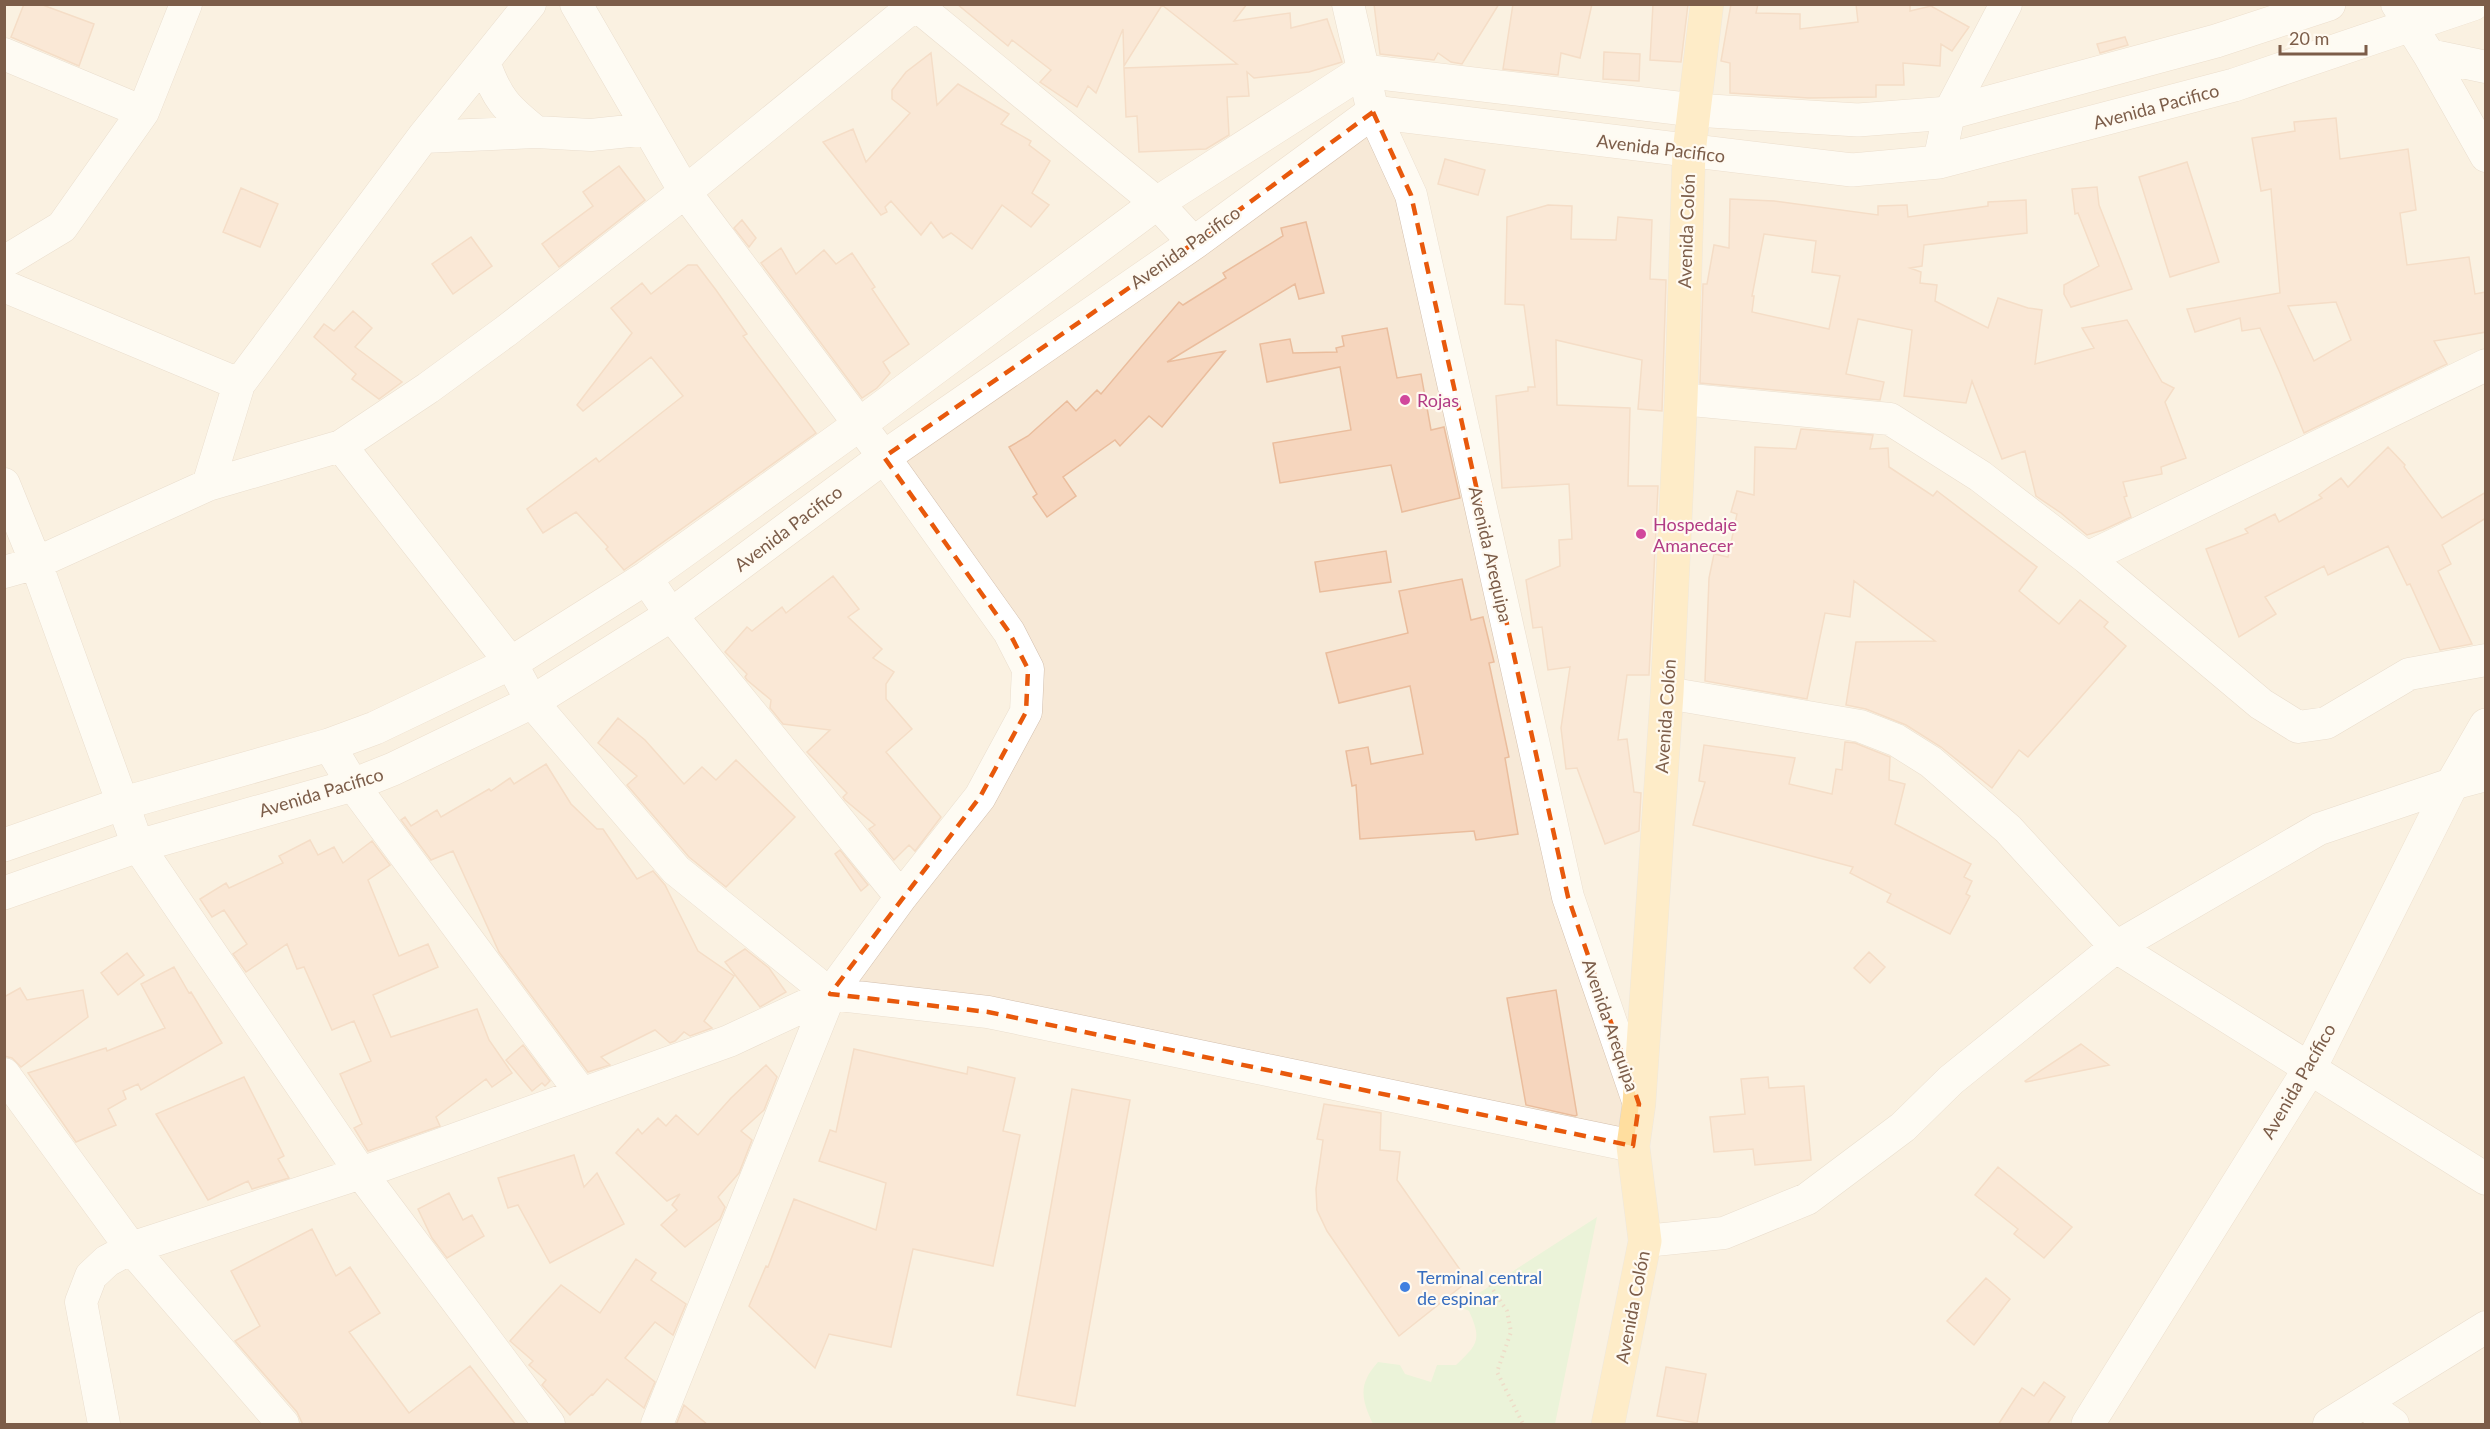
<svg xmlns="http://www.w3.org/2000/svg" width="2490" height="1429" font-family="Lato,sans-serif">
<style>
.residential{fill:#f7e9d7}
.green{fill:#d5eec5}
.building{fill:#f6d6be;stroke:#eabd9d;stroke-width:1.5;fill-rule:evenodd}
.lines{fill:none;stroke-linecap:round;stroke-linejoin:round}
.street-casing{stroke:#d3bfad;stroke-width:33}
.secondary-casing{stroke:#d8c1ac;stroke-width:34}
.primary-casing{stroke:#ddd5d0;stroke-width:34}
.path{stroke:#dcb9a0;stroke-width:4;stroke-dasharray:1.5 4.5;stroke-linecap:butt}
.street{stroke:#fff;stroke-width:32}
.secondary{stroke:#fff;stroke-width:33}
.primary{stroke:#ffde9f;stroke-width:33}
.marked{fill:none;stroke:#e8590c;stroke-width:4.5;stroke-dasharray:12 8;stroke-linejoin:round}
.hotel-dot{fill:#d1479c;stroke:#fffaf1;stroke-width:2}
.shop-dot{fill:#3f7fe0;stroke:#fffaf1;stroke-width:2}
.labels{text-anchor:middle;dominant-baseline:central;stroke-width:4.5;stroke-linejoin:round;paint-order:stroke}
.street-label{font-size:18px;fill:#7c5d49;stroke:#fffaf1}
.hotel-label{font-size:18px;fill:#b23c85;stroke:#fffaf1;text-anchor:start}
.shop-label{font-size:18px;fill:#366cbe;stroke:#fffaf1;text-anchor:start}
</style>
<rect width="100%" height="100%" fill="#fef7e9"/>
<path class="residential" d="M5 5H2485V1424H5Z"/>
<path class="green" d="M1597 1217 1555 1424H1373C1361 1399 1358 1384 1378 1362L1400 1365 1405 1374 1431 1382 1437 1365H1456C1478 1344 1482 1340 1469 1311L1461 1307 1476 1295Z"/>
<path class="building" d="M24 4H40L94 24 79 66 11 37Z
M957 4H1247L1234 21 1290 13 1291 28 1327 19 1342 62 1309 72 1254 78 1247 72 1249 96 1227 97 1229 135 1206 149 1139 152 1137 116 1126 117 1124 68 1237 64 1162 5 1124 66 1123 29 1096 93 1088 86 1077 107 1040 82 1051 70 1012 40 1008 46Z
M1374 4H1499L1462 64 1451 62 1438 53 1434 60 1380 54Z
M1513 4H1592L1580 58 1561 53 1558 75 1503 69Z
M1653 4H1688L1681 62 1650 60Z
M1731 4H1758L1756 13 1800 14V29L1858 22 1856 4H1910V11L1931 6 1969 27 1952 51 1941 44 1940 66 1903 63 1904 85H1876V97L1809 98 1730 93V63L1721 61Z
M2125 37 2128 45 2100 53 2097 44Z
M1604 52 1640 54 1639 81 1603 79Z
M931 53 937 105 958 84 1009 114 1001 124 1031 141 1029 145 1050 161 1032 193 1049 205 1031 227 1002 205 972 249 951 233 943 238 931 222 921 235 891 201 885 207 887 212 881 215 823 142 853 129 866 162 910 113 892 99V90L906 72Z
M2336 118 2340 159 2408 149 2416 210 2400 213 2407 265 2469 257 2475 294 2486 292V332L2434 341 2447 364 2304 433 2280 373 2260 328 2242 331 2240 318 2195 332 2187 309 2280 293 2271 189 2261 191 2252 138 2295 131 2294 122ZM2336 302 2351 340 2314 361 2288 306Z
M1445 159 1485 170 1478 195 1438 184Z
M2187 162 2219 262 2170 277 2139 177Z
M619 166 645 200 559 267 542 244 593 206 583 192Z
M2097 187 2099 205 2132 289 2071 307 2064 294V285L2099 266 2078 213 2075 214 2072 189Z
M241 188 278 204 260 247 223 232Z
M1730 199 1774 201 1878 215V206L1907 205 1908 217 1988 206V202L2026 200 2027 233 1924 245 1922 266 1910 268 1921 272 1920 283 1937 285 1935 301 1988 328 1998 298 2028 308 2042 310 2035 364 2094 348 2082 328 2127 320 2162 382 2174 388 2165 402 2186 458 2161 467 2162 474 2123 482 2127 496 2124 497 2131 517 2103 530 2087 535 2061 513 2036 496 2025 451 2002 459 1972 381 1966 403 1904 396 1912 330 1858 319 1846 374 1884 382 1880 400 1700 383 1703 284H1707L1714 245 1729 248ZM1764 234 1816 241 1812 272 1840 276 1829 329 1752 312 1754 296H1752Z
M1548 205 1572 206 1571 239 1616 240 1618 217 1652 220 1650 279 1666 280 1662 411 1638 409 1642 360 1556 340 1557 405 1630 408 1628 486H1658L1649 675H1627L1618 740 1627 739 1634 792 1641 793 1639 831 1605 844 1577 768 1566 769 1561 728 1570 667 1548 670 1542 627 1533 628 1526 580 1560 566 1559 540 1572 539 1569 484 1502 488 1496 396 1528 391V387H1535L1524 305 1505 304 1507 217Z
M742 220 756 238 749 247 734 228Z
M1306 222 1324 293 1299 299 1295 284 1167 362 1225 351 1162 427 1149 416 1120 446 1115 440 1063 477 1076 496 1047 517 1033 497 1037 494 1009 447 1028 436 1067 401 1076 411 1097 390 1101 394 1179 302 1183 305 1226 278 1223 273 1283 236 1281 228Z
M471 237 492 266 453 294 432 264Z
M781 248 796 274 824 250 836 264 852 253 875 287 872 289 909 344 883 362 890 373 877 388 862 398 761 263Z
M688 265H697L716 290 747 334 743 336 816 433 624 570 606 549 608 547 576 512 543 533 527 509 596 458 599 462 683 396 651 357 583 411 577 405 632 333 611 308 642 283 651 294Z
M353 311 372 328 355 347 402 382 379 399 352 379 356 374 314 337 324 324 334 331Z
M1387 328 1397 378 1421 374 1431 430 1444 427 1460 498 1402 512 1391 465 1280 483 1273 443 1351 430 1340 367 1267 382 1260 344 1290 339 1293 353 1337 352 1336 348 1344 346 1342 336Z
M1801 429 1873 435 1870 449 1888 448 1889 467 1933 496 1937 491 2037 567 2019 591 2059 624 2080 600 2108 622 2104 627 2126 646 2028 757 2019 750 1992 788 1941 747 1906 725 1866 709 1846 705 1856 642 1935 641 1854 581 1850 617 1825 613 1807 699 1705 681 1709 578 1714 554 1728 557 1737 514 1731 512 1737 491 1754 495 1755 447 1796 449Z
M2388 447 2405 465 2404 467 2442 518 2486 492V518L2442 545 2451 564 2438 571 2472 644 2440 650 2410 584 2407 585 2388 546 2328 575 2324 566 2265 597 2276 614 2239 637 2206 549 2248 533 2245 529 2275 514 2279 522 2322 498 2319 495 2341 478 2348 487Z
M1386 551 1391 582 1320 592 1315 562Z
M833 576 859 609 848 617 882 649 873 658 894 672 886 684V699L912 729 886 752 941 817 915 851 909 845 894 860 869 829 875 825 845 800 843 797 847 793 807 752 830 730 783 724 770 708 771 700 747 680 745 677 747 674 725 652 747 627 752 631 782 607 786 613Z
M1462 579 1471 620 1483 617 1494 662 1489 663 1509 757 1505 758 1518 834 1476 840 1474 831 1360 839 1356 785 1352 786 1346 751 1368 747 1371 764 1423 754 1410 686 1339 703 1326 653 1408 633 1399 591Z
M618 718 645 740 684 784 702 767 716 780 736 760 795 817 726 887 689 857 627 785 637 776 598 743Z
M1845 742 1855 743 1890 757 1889 780 1905 784 1895 824 1971 864 1964 877 1972 881 1966 894 1970 896 1950 934 1887 902 1891 894 1850 873 1853 867 1693 825 1705 782 1699 781 1704 745 1795 758 1789 784 1832 794 1836 769 1842 770Z
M546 764 571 804 597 829H603L637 879 653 871 665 885 698 951 734 976 704 1021 712 1028 690 1036 684 1032 675 1041 670 1043 655 1030 601 1057 610 1065 588 1072 499 952 453 851 431 860 401 820 405 817 411 826 437 810 441 817 489 789 491 791 510 778 514 784Z
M310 840 318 855 334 847 343 863 372 841 390 865 368 880 399 956 428 944 438 967 373 995 391 1037 477 1009 489 1040 512 1073 492 1087 486 1079 436 1117 440 1126 368 1151 354 1128 362 1124 340 1074 371 1061 354 1021 332 1030 304 967 297 969 287 944 246 972 233 954 247 944 224 910 212 917 200 899 226 883 229 888 283 863 279 856Z
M840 850 868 885 861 891 835 854Z
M745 949 769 968 786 992 760 1007 725 962Z
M1869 952 1885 967 1870 983 1854 968Z
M127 953 144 975 118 995 101 973Z
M174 967 189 993 191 992 222 1043 141 1090 138 1084 123 1091 126 1099 108 1109 116 1125 76 1142 28 1073 106 1048 107 1051 165 1028 141 984Z
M20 988 27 1000 83 990 88 1017 21 1067 12 1058 4 1056V997Z
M1556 990 1577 1115 1575 1116 1526 1105 1507 998Z
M2081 1044 2109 1065 2026 1082 2025 1081Z
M523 1045 550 1081 545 1086 542 1083 532 1091 506 1060Z
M854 1049 967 1074 968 1067 1015 1078 1003 1131 1020 1135 993 1266 913 1249 891 1347 829 1334 815 1368 749 1306 766 1266 768 1267 794 1199 876 1230 886 1183 819 1161 830 1130 836 1132Z
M766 1065 777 1077 764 1110 741 1131 752 1140 739 1173 718 1197 725 1207 720 1219 685 1247 661 1225 677 1210 672 1205 680 1194 667 1201 616 1153 638 1129 642 1134 658 1118 666 1126 676 1115 698 1135 731 1098Z
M244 1077 284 1156 278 1159 289 1178 252 1189 248 1181 208 1200 156 1114Z
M1768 1077 1769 1088 1804 1086 1811 1160 1755 1165 1753 1149 1714 1152 1710 1117 1745 1114 1741 1079Z
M1072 1089 1130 1100 1075 1406 1017 1395Z
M1324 1104 1381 1113 1380 1150 1400 1152 1397 1180 1468 1281 1399 1336 1327 1231 1317 1210 1316 1189 1323 1140 1317 1139Z
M574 1155 584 1187 597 1173 624 1224 550 1263 518 1205 508 1208 498 1178Z
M1998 1167 2072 1227 2044 1258 2014 1234 2018 1229 1975 1195Z
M449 1193 463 1220 472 1215 484 1236 447 1258 432 1238 418 1209Z
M312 1229 336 1276 350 1267 380 1313 349 1332 409 1413 470 1366 516 1425H303L297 1412 235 1341 260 1326 231 1271Z
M636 1259 656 1273 651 1280 686 1304 673 1335 655 1322 625 1358 655 1382 644 1408 607 1379 593 1395 592 1394 570 1415 542 1385 546 1380 529 1365 533 1361 510 1341 561 1285 600 1313Z
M1986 1278 2010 1299 1974 1345 1947 1321Z
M1666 1367 1706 1374 1697 1423 1657 1416Z
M2044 1382 2065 1397 2047 1425H1998L2022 1388 2034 1396Z
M684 1405 708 1425H676Z"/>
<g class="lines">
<g class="street-casing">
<path id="street" d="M576 4 685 192 884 457 1009 632 1028 669 1026 712 980 797 901 897 830 994
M912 4 916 5 1157 203 1194 243
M1348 4 1373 112 1411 195 1568 897 1639 1104
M2397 4 2429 55 2486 156
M4 54 143 112
M2429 55 2486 67
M484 62C497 99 506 108 536 132
M423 137 536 132 591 135 648 129
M1939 162 1949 113 2006 4
M4 262 62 227 143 112 186 4
M4 286 239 384
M1681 399 1890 419 1980 476 2087 558 2261 704 2298 727 2326 723 2409 674 2486 660
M341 446 511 663 532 702 676 870 830 994 657 1424
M4 484 36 563 138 846 361 1173 549 1424
M208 485 239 384 423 137 530 4
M2087 558 2486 365
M4 572 36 563 208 485 341 446 428 388 506 331 685 192 916 4
M646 578 671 615 901 897
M1667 693 1860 726 1896 740 1931 762 2008 829 2116 947 2486 1179
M329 745 353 785 581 1093
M4 1074 131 1248 283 1424
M1645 1241 1724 1233 1807 1199 1903 1127 1951 1080 2116 947 2319 829 2452 784 2486 775
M2364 1403 2393 1424
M104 1424 81 1302 91 1276 107 1261 131 1248 361 1173 729 1041 830 994 988 1012 1633 1146
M2329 1424 2486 1327"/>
</g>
<g class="secondary-casing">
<path id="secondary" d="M4 845 124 803 329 745 375 728 511 663 646 578 860 424 1157 203 1363 71 1694 110 1858 120 1949 113 2216 41 2329 4
M4 893 138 846 353 785 393 769 532 702 671 615 884 457 1194 243 1373 112 1852 170 1939 162 2234 85 2473 4
M2088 1424 2310 1068 2452 784 2486 725"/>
</g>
<g class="primary-casing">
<path id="primary" d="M1608 1424 1645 1241 1633 1146 1639 1104 1667 693 1681 399 1689 152 1707 4"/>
</g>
<path class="path" d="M1490 1285 1507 1311 1511 1332 1497 1372 1523 1424"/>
<use href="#street" class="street"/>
<use href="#secondary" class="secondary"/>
<use href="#primary" class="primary"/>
</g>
<path d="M0 0H2490V1429H0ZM1373 112 1411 195 1568 897 1639 1104 1633 1146 988 1012 830 994 980 797 1026 712 1028 669 1009 632 884 457 1194 243Z" fill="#fef7e9" fill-opacity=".55" fill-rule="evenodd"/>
<path class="marked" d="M1373 112 1411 195 1568 897 1639 1104 1633 1146 988 1012 830 994 980 797 1026 712 1028 669 1009 632 884 457 1194 243Z"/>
<g class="hotel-dot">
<circle cx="1405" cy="400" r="6"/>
<circle cx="1641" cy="534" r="6"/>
</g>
<circle class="shop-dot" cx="1405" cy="1287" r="6"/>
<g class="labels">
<g class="street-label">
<text transform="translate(2156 106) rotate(-15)">Avenida Pacifico</text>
<text transform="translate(1661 148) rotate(7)">Avenida Pacifico</text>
<text transform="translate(1686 231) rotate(-88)">Avenida Colón</text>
<text transform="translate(1185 247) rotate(-35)">Avenida Pacifico</text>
<text transform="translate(788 528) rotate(-37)">Avenida Pacifico</text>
<text transform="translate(1491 554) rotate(77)">Avenida Arequipa</text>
<text transform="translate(1665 716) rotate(-86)">Avenida Colón</text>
<text transform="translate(321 792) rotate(-17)">Avenida Pacifico</text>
<text transform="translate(1611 1025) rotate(71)">Avenida Arequipa</text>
<text transform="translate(2298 1081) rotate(-60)">Avenida Pacífico</text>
<text transform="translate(1632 1307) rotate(-79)">Avenida Colón</text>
</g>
<g class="hotel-label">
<text x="1417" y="400">Rojas</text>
<text x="1653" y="524">Hospedaje<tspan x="1653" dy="21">Amanecer</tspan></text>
</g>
<g class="shop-label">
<text x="1417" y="1277">Terminal central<tspan x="1417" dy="21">de espinar</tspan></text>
</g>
</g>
<rect width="2490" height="1429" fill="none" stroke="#7c5d49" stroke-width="12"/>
<path d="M2280 45v9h86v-9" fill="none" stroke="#7c5d49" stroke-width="3"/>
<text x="2289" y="45" font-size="18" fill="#7c5d49" stroke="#fffaf1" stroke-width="4.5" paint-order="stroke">20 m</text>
</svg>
